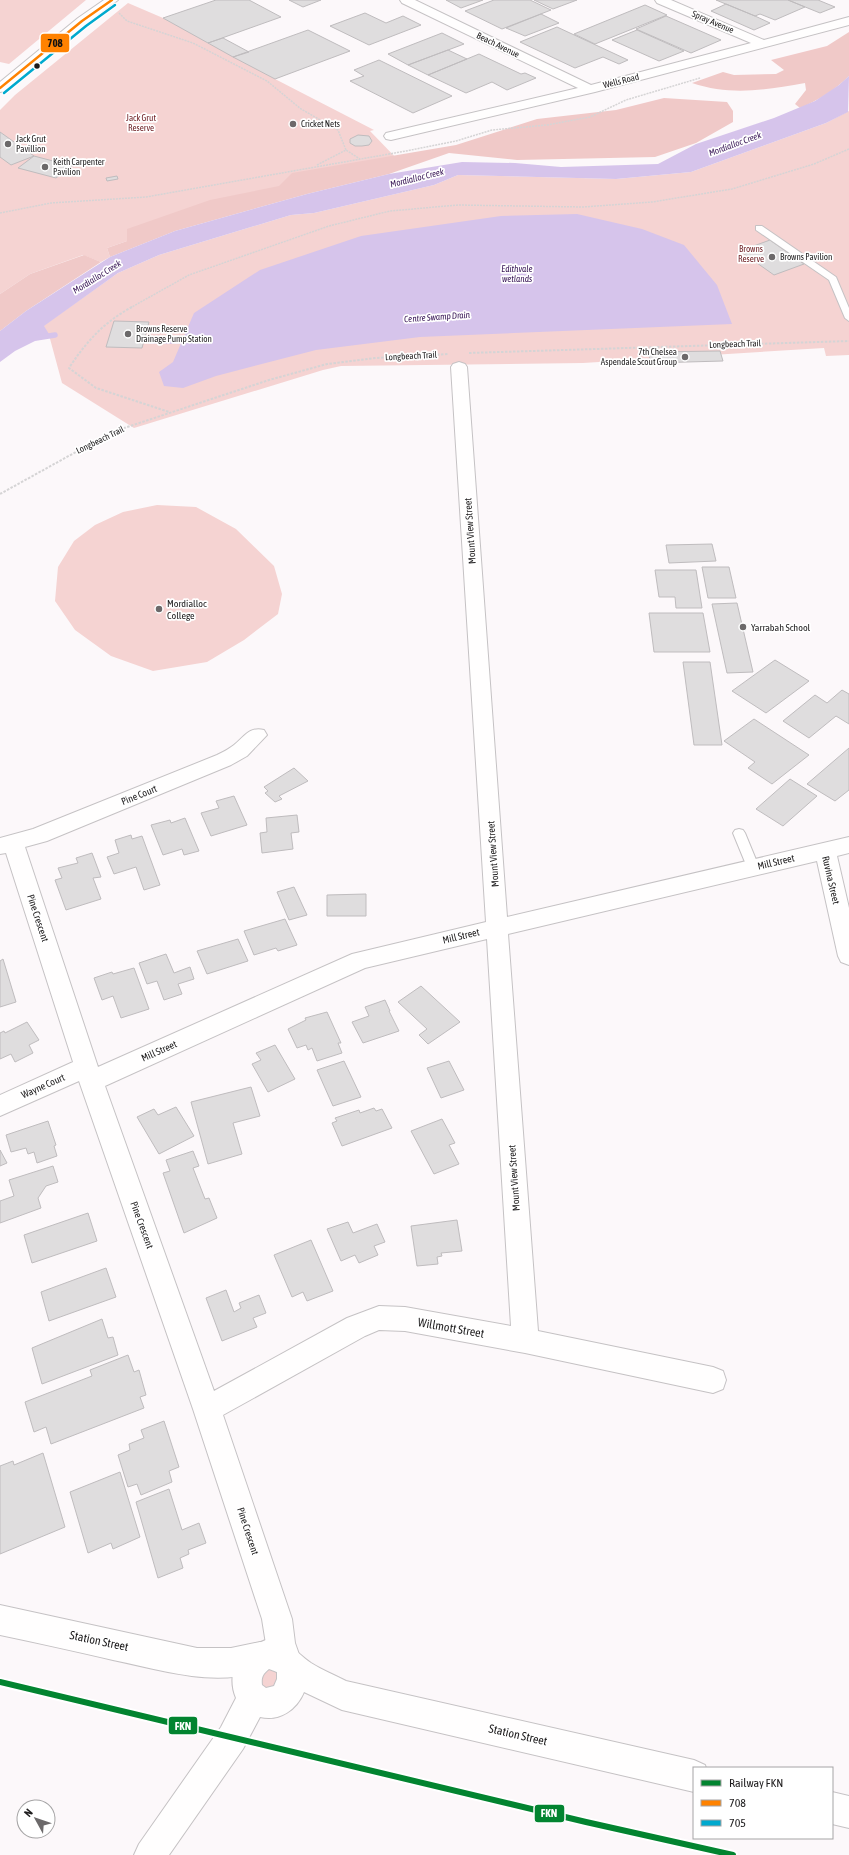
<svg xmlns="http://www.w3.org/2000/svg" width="849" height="1855" font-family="'Asap Condensed',sans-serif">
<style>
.green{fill:#f5d3d2}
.forest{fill:#f0c9c8}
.water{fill:#d6c4eb}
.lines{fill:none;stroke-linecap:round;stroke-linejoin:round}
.stream{stroke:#d6c4eb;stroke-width:5.5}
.building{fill:#dfddde;stroke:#bfbcbe}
.service-casing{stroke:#c5c2c4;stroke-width:2}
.minor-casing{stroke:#c5c2c4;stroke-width:2}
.tertiary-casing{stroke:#c5c2c4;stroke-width:2}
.path-far1{stroke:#d5d4d5;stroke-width:1.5;stroke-dasharray:2 1;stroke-linecap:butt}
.path{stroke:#d5d4d5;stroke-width:2;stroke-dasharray:2.5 1.5;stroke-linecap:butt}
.service{fill:#fffefe;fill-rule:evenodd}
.minor{fill:#fffefe;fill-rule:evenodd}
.tertiary{fill:#fffefe;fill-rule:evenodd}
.bus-1-casing{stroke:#fff;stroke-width:4.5}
.bus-2-casing{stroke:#fff;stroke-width:4.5}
.bus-1{stroke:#ff8200;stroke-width:2.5}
.bus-2{stroke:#00a9ce;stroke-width:2.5}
.rail-1-casing{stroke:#fff;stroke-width:10}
.rail-1{stroke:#028430;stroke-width:6}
.bus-dot{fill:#1e1c1d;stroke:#fff;stroke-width:1.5}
.poi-dot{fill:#6c696a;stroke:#fff;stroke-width:1.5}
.labels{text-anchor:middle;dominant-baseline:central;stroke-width:3.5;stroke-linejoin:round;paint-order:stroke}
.far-street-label{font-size:9px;fill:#1e1c1d;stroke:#fff}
.far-park-label{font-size:9px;fill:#6c1d22;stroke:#fff}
.far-poi-label{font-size:9px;fill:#1e1c1d;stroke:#fff;text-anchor:start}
.far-water-label{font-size:9px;font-style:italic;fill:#371555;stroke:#fff}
.street-label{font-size:10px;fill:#1e1c1d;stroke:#fff}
.poi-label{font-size:10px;fill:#1e1c1d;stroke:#fff;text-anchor:start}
.near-street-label{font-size:12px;fill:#1e1c1d;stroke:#fff}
.line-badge{stroke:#fff;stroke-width:1.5}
.badge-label{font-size:11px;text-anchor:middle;font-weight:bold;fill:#fff}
.pale-badge-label{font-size:11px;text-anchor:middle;font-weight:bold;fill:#111}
</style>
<rect width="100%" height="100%" fill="#fcf8fa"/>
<path class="green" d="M0 0H86L9 64 0 62Z
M128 3 163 18 275 79 374 130 370 131 400 162 127 241 107 248 110 257 101 262 83 255 30 274 0 294V110L15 95Z
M849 111V355L826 356 824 348 583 363 341 366 323 370 134 428 62 383 49 335 43 326 118 273 159 255 291 215 314 213 434 185 458 175 616 179 691 172 826 123Z
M157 505 196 507 236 529 274 566 282 594 278 614 244 640 207 662 153 671 111 656 75 630 55 601 58 567 74 541 95 525 123 512Z
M286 1666 271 1699 251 1671Z"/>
<path class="forest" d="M849 32V76C835 90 819 100 800 108L795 104 806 90 805 83C765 90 731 96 692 83L723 72 734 75 776 74 784 70 771 60 827 46Z
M664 98 727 102 733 111V122L696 143 655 157 517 160 449 153 389 174 307 194 175 231 110 257 107 248 127 241V229L210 200 279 186 292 173 456 145 537 119 616 110Z
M84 255 101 262 26 311 0 331V294L30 274Z"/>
<path class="water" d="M849 76 848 112 826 123 691 172 616 179 458 175 434 185 314 213 291 215 159 255 118 273 44 326 49 334 15 351 0 362V331L26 311 110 257 175 231 307 194 389 174 462 162 515 163 561 167 658 164 696 144 774 118 815 101 839 85Z
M577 214 642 229 684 245 717 285 732 324 420 337 316 350 216 376 183 388 164 386 159 372 173 362 194 313 260 270 361 236 501 216Z"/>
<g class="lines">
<path class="stream" d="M36 338 55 335
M150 341H191"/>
</g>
<path class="building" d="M216 0H249L281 17 208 43 163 18Z
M289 0H321L303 7Z
M446 0H483L461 8Z
M494 0H530L551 10 502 29 465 11Z
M534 0H577L553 9Z
M716 0H788L805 7 775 20 760 14 755 16Z
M788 0H818L835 7 820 13Z
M726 4 755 16 770 23 754 30 711 11Z
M645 5 667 15 595 44 574 34Z
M365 13 386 23 403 16 421 25 369 45 330 26Z
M541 14 559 23 525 36 506 28Z
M666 16 721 40 691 53 636 29Z
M557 27 628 60 619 64 603 57 575 68 520 42Z
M308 30 350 51 275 79 233 57Z
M637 30 684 51 659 61 612 40Z
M442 33 464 44 408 65 388 54Z
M223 38 249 52 233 57 208 43Z
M448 50 467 59 428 75 408 65Z
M479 54 521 74 525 73 536 78 507 90 492 82 466 93 428 75Z
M379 60 452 96 413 113 350 81 364 76 354 70Z
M0 132 34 156 11 165 0 157Z
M358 135 369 136 372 141 369 145 362 146H355L350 143V139Z
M34 156 72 166 56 178 18 168Z
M117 176 118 179 107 181 106 178Z
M770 240 804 264 774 275 740 251Z
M114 321 149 322 142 348 106 347Z
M720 351 723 361 651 363 648 352Z
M712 544 716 561 669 563 666 545Z
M702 567H729L736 598H708Z
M655 570H696L702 608H676L675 597H659Z
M737 603 753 672 727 673 712 604Z
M649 613H703L710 652H654Z
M775 660 809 681 766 713 732 691Z
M683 662H710L722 745H694Z
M842 690 849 694V724L836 716 809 738 783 721 815 695 827 703Z
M754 719 809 755 772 784 748 768 755 762 724 741Z
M849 748V790L835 801 807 784Z
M294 768 308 781 279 796 282 799 275 802 265 793 268 791 264 787Z
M790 779 817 796 783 826 756 809Z
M234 796 247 825 211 836 201 813 219 808 216 801Z
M297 815 299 832 291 833 293 849 262 853 260 833 267 832 266 818Z
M185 818 199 851 184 855 182 849 163 855 151 825 170 820 171 823Z
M131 835 132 839 142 836 160 885 144 890 136 867 114 874 107 857 119 853 115 840Z
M92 853 101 877 93 878 101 899 66 910 55 880 62 878 58 868 78 863 76 858Z
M294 887 307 915 289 920 277 892Z
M366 894V916H327V895Z
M285 919 297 945 278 951 276 948 254 955 244 931Z
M238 939 248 961 207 974 197 951Z
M166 954 174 973 190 967 194 979 178 984 182 994 164 1000 157 981 147 984 139 963Z
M3 959 16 1002 0 1007V961Z
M134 968 149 1009 121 1018 113 996 102 1000 94 978 112 972 113 974Z
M421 986 460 1022 428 1044 419 1035 427 1029 398 1002Z
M385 1000 390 1011H389L399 1031 363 1043 352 1022 369 1016 365 1007Z
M327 1012 341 1043H338L342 1053 317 1061 312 1048 308 1050 306 1045 297 1048 288 1029 306 1020 305 1018Z
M27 1022 39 1040 29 1045 33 1053 15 1062 11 1054 0 1059V1033L4 1031 5 1033Z
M275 1045 295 1079 268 1092 252 1064 261 1060 256 1053Z
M344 1061 361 1097 333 1106 317 1070Z
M449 1061 464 1090 441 1098 427 1068Z
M251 1087 260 1116 233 1123 242 1154 208 1164 191 1102Z
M176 1107 194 1136 159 1154 137 1117 154 1109 158 1115Z
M374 1108 376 1111 382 1109 392 1128 342 1146 332 1123 337 1121 335 1118 359 1110 360 1113Z
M442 1119 455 1143 449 1145 459 1164 434 1174 411 1131Z
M48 1121 56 1145 54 1146 57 1156 37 1163 34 1152 28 1154 26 1148 11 1152 6 1135Z
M0 1150 7 1163 0 1166Z
M193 1151 199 1166 193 1168 205 1199 209 1198 217 1218 184 1233 163 1173 170 1171 166 1160Z
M53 1166 58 1182 46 1186 38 1198 41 1208 0 1223V1201L14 1196 9 1180Z
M88 1213 97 1241 32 1263 24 1235Z
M457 1220 462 1251 441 1253 442 1256 437 1257 438 1264 417 1266 411 1226Z
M348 1222 353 1233 377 1224 385 1242 374 1246 378 1255 359 1263 355 1255 341 1261 327 1229Z
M311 1240 333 1291 307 1301 303 1292 292 1297 274 1255Z
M106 1268 116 1297 49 1321 41 1292Z
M226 1290 234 1312 241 1308 239 1303 259 1295 266 1313 253 1318 257 1327 222 1341 206 1298Z
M102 1319 108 1338 113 1337 118 1355 42 1384 32 1348Z
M128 1355 134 1372 139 1370 146 1395 140 1397 144 1408 51 1444 46 1427 34 1432 25 1402 92 1376 90 1370Z
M164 1421 179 1467 169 1471 172 1482 141 1495 137 1484 128 1487 118 1455 130 1450 129 1444 144 1438 141 1430Z
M43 1453 65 1527 0 1554V1466L13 1461 14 1465Z
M120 1472 140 1537 113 1549 111 1543 88 1553 70 1492Z
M169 1489 182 1530 199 1523 206 1543 188 1550 189 1554 180 1558 183 1568 158 1578 136 1502Z"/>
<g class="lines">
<g class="service-casing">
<path id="service" d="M756 226H762L836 277 849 308V321L845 318 829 280 756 230Z
M739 829 743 830 745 833 759 867 757 870H749L747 867 733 833 735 830Z"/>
</g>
<g class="minor-casing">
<path id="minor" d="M400 0H415L591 85 751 43 657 3 655 0H671L764 40 849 17V25L595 92 391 140 386 139 384 136 386 133 578 88 402 3Z
M459 362 465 364 467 367 507 917 849 837V853L837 856 849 908V965L841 962 838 956 817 861 508 934 538 1331 713 1367 723 1371 726 1380 723 1389 713 1393 525 1353 405 1331 379 1330 365 1336 223 1415 292 1619 295 1643 301 1660 297 1671 286 1675 275 1671 272 1663 271 1668C218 1689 166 1671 113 1660 75 1651 38 1643 0 1635V1605L197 1648H231L260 1642 266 1644 262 1619 193 1409 79 1081 0 1116V1095L73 1062 6 853 0 854V838L33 829 217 755C223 752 229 749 234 745 244 737 250 726 264 730L267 735 247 756 231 765 47 841 25 847 98 1067 352 954 486 922 451 367 453 364ZM487 939 511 1326 405 1307 379 1306 347 1318 214 1391 105 1086 365 968Z"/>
</g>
<g class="tertiary-casing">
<path id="tertiary" d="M104 0H118L86 24 5 91 0 92V82L78 18Z
M268 1639C292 1643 293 1650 311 1663 322 1670 335 1675 346 1681L694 1760 705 1765 706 1768H694V1792L342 1710 304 1692C297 1709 280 1722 260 1717L243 1749 169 1855H134L139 1844 221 1727 236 1698C229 1682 232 1659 248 1648 254 1644 262 1642 268 1639ZM269 1669 277 1672V1679L274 1686 266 1688 262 1685C261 1677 263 1674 269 1669Z
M832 1792 849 1796V1828L832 1824Z"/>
</g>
<path class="path-far1" d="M119 13 127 21 193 43 267 81 301 109 338 130 346 150
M317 165 346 150 360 159
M0 213 51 203 146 197 406 151 456 141 492 130 547 125 590 117 626 100 700 78
M130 308 189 275 329 226 390 211 458 205 583 207 652 202 732 189 814 164 849 149"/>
<path class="path" d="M132 307C104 322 86 342 69 368L96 388 169 412
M469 353 849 341
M0 494 112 432 269 380 327 364 376 358 448 354"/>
<use href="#service" class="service"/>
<use href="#minor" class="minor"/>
<use href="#tertiary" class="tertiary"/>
<g class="bus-1-casing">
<path id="bus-1" d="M0 88 82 21 112 0"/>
</g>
<g class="bus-2-casing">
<path id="bus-2" d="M4 93 86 26 115 5"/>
</g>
<use href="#bus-1" class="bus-1"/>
<use href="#bus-2" class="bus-2"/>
<g class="rail-1-casing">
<path id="rail-1" d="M0 1682 586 1822 733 1855"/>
</g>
<use href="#rail-1" class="rail-1"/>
</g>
<circle class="bus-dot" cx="37" cy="66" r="3.5"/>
<g class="poi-dot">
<circle cx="293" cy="124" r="4"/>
<circle cx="8" cy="144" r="4"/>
<circle cx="45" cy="167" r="4"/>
<circle cx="772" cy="257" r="4"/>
<circle cx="128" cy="334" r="4"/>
<circle cx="685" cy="357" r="4"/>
<circle cx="159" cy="609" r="4"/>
<circle cx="743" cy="627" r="4"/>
</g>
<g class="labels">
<g class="far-street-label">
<text transform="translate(713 22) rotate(23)">Spray Avenue</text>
<text transform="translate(498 45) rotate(26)">Beach Avenue</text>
<text transform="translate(621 81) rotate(-14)">Wells Road</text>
<text transform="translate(735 344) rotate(-2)">Longbeach Trail</text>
<text transform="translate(411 356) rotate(-3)">Longbeach Trail</text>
<text transform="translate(100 440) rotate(-26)">Longbeach Trail</text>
</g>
<g class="far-park-label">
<text x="141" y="118">Jack Grut<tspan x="141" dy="10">Reserve</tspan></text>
<text x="751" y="249">Browns<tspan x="751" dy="10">Reserve</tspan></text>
</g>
<g class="far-poi-label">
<text x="301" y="124">Cricket Nets</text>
<text x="16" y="139">Jack Grut<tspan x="16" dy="10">Pavillion</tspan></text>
<text x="53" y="162">Keith Carpenter<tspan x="53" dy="10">Pavilion</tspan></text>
<text x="780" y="257">Browns Pavilion</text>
<text x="136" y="329">Browns Reserve<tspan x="136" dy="10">Drainage Pump Station</tspan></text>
<text x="677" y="352" text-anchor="end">7th Chelsea<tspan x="677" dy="10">Aspendale Scout Group</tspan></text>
</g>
<g class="far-water-label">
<text transform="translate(735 144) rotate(-20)">Mordialloc Creek</text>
<text transform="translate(417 178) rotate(-14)">Mordialloc Creek</text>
<text x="517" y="269">Edithvale<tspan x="517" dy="10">wetlands</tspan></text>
<text transform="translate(97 277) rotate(-32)">Mordialloc Creek</text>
<text transform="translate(437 317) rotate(-4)">Centre Swamp Drain</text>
</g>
<g class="street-label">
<text transform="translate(470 531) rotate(-94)">Mount View Street</text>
<text transform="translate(139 795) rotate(-22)">Pine Court</text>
<text transform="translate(493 854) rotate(-94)">Mount View Street</text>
<text transform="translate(776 862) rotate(-13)">Mill Street</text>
<text transform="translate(831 880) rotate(77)">Ruvina Street</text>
<text transform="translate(38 918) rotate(72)">Pine Crescent</text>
<text transform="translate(461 936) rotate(-13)">Mill Street</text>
<text transform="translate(159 1051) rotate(-24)">Mill Street</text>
<text transform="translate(43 1086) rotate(-24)">Wayne Court</text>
<text transform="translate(514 1178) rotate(-94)">Mount View Street</text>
<text transform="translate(142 1225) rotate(70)">Pine Crescent</text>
<text transform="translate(248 1531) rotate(72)">Pine Crescent</text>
</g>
<g class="poi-label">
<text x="167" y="603">Mordialloc<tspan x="167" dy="12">College</tspan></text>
<text x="751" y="627">Yarrabah School</text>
</g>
<g class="near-street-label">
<text transform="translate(451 1328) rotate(10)">Willmott Street</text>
<text transform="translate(99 1641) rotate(12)">Station Street</text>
<text transform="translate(518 1735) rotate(13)">Station Street</text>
</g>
</g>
<g class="line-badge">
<rect x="40" y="33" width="30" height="20" rx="4" fill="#ff8200"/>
<rect x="168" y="1716" width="30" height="19" rx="4" fill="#028430"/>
<rect x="534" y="1804" width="31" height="19" rx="4" fill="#028430"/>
</g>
<g class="badge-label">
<text x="183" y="1730">FKN</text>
<text x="549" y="1817">FKN</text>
</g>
<g class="pale-badge-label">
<text x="55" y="47">708</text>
</g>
<rect x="693" y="1767" width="140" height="72" fill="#ffffff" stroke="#a5a4a5"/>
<rect x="701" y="1780" width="20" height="6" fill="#028430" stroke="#a5a4a5"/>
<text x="729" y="1787" font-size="12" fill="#1e1c1d">Railway FKN</text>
<rect x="701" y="1800" width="20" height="6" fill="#ff8200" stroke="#a5a4a5"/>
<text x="729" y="1807" font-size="12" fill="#1e1c1d">708</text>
<rect x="701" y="1820" width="20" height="6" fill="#00a9ce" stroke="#a5a4a5"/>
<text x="729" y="1827" font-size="12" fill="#1e1c1d">705</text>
<g transform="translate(36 1819) rotate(310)"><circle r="19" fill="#ffffff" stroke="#a5a4a5"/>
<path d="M0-3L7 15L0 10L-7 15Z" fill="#6c696a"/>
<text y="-6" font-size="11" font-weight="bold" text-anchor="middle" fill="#1e1c1d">N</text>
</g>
</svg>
